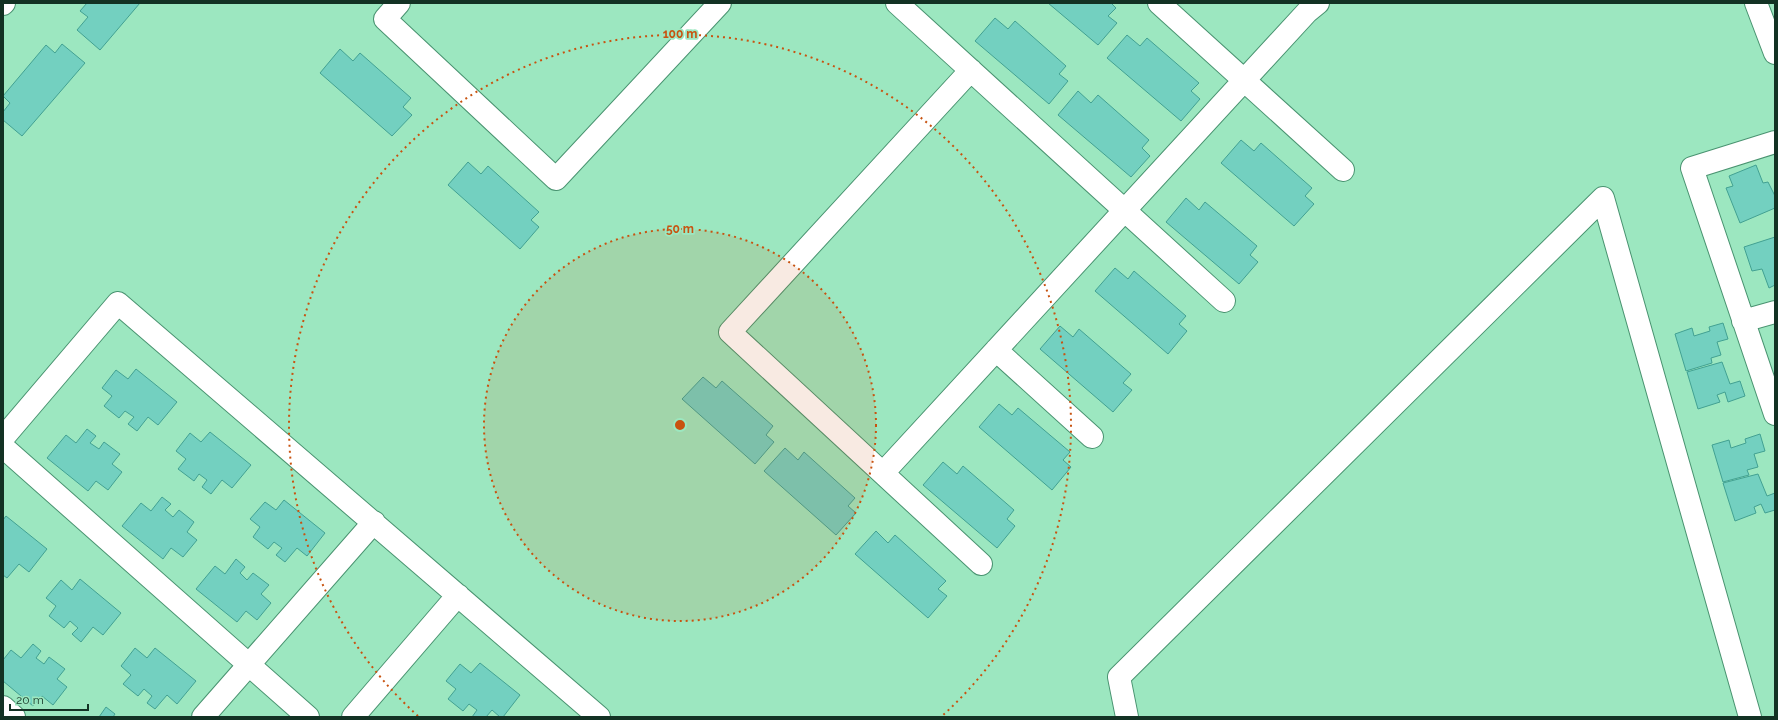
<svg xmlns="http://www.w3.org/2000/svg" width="1778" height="720" font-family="Raleway,sans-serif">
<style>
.building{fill:#73d0c0;stroke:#42a192}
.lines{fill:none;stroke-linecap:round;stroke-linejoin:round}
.minor-casing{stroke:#499370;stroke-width:24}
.minor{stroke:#fff;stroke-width:22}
.ring{fill:none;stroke:#c85310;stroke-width:2;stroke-dasharray:2 4}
.centre{fill:#c85310;stroke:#9ce7c0;stroke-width:2}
.ring-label{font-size:12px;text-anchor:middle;font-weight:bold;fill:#c85310;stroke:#9ce7c0;stroke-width:3.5;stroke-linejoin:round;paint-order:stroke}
</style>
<rect width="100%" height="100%" fill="#9ce7c0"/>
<path class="building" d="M87 3H140L100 50 77 30 88 17 80 11Z
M1048 3H1111L1116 8 1108 16 1117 23 1098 45Z
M995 18 1008 29 1015 21 1066 66 1059 74 1068 81 1049 104 975 41Z
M1127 35 1140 46 1147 38 1199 83 1191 91 1200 99 1181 121 1107 58Z
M62 44 85 63 22 136 3 120V112L10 103 3 96 46 45 55 53Z
M340 49 353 61 360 53 411 98 403 107 412 115 392 136 320 73Z
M1078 91 1091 103 1098 95 1149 140 1142 148 1150 156 1131 177 1058 115Z
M1241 140 1254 151 1261 143 1312 188 1305 196 1314 204 1294 226 1221 163Z
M468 162 481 174 488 166 539 212 531 220 539 227 520 249 448 185Z
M1756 165 1763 183 1768 182 1775 196V208L1740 223 1726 188 1733 186 1729 176Z
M1186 198 1199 210 1205 202 1257 246 1250 255 1258 262 1239 284 1166 222Z
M1775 237V285L1769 288 1762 269 1752 271 1744 247Z
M1115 268 1128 279 1134 271 1186 316 1179 324 1187 331 1168 354 1095 291Z
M1723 323 1728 339 1717 342 1721 355 1711 358 1712 363 1686 371 1675 334 1692 328 1694 336 1710 331 1709 327Z
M1060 326 1073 337 1079 329 1131 374 1123 383 1132 390 1113 412 1040 349Z
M1722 362 1730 384 1740 381 1745 396 1728 402 1725 392 1717 395 1720 402 1698 409 1687 372Z
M136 369 177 402 158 425 148 417 137 431 128 424 134 417 125 411 119 418 104 406 112 396 102 388 116 370 128 379Z
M703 377 716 388 722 381 773 426 766 435 774 442 755 464 682 399Z
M999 404 1012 415 1018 408 1070 452 1063 460 1071 467 1052 490 979 427Z
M87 429 96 436 90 443 99 449 104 442 120 454 112 464 122 472 108 490 96 481 88 491 47 458 66 435 76 443Z
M210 432 251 465 232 488 222 480 211 494 202 487 207 480 199 474 194 481 178 469 186 459 176 451 190 433 201 442Z
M1760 434 1765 451 1754 454 1758 467 1747 470 1749 475 1723 482 1712 445 1729 440 1731 448 1746 443 1745 439Z
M785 448 798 460 804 452 855 498 848 506 856 513 836 535 764 471Z
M943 462 957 474 963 466 1014 510 1007 519 1015 526 997 548 923 485Z
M1758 474 1767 496 1775 493V510L1765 513 1761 504 1754 507 1756 513 1735 521 1723 483Z
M162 497 171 504 165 510 173 517 179 510 194 522 187 532 197 540 183 557 171 548 163 559 122 526 141 503 151 511Z
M284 500 325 533 307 556 297 548 285 562 276 555 282 548 274 542 268 549 253 537 260 527 250 519 265 502 276 510Z
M6 516 47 549 29 572 19 564 7 578 3 575V520Z
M876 531 888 543 895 535 946 581 938 589 947 596 928 618 855 554Z
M236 559 245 567 240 573 247 580 253 573 269 585 261 594 271 603 257 620 246 611 237 622 196 589 215 566 225 574Z
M80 579 121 613 103 635 93 627 81 642 72 634 78 628 70 621 64 628 49 616 56 606 46 598 61 580 72 590Z
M33 644 41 651 36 658 44 664 49 657 65 669 57 679 67 687 53 705 42 696 33 706 3 681V660L11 650 21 658Z
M135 648 147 658 155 648 196 681 177 704 167 695 155 709 147 703 152 696 144 689 138 696 123 684 131 675 121 666Z
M480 663 520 695 503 717H500L492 710 486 717H472L477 710 469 704 463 711 448 699 456 689 446 681 460 664 471 673Z
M106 707 115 714 113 717H99Z"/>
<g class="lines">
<g class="minor-casing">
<path id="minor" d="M399 3 385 19 556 179 720 3
M897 3 1224 301
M1159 3 1343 170
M1756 3 1775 53
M3 4 4 3
M971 70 730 332 981 564
M1775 142 1692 168 1775 414
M1743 321 1775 312
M996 350 1092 437
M3 438 118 303 599 717
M3 447 308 717
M883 473 1307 12 1318 3
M3 707 14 717
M203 717 374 522
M353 717 458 595
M1127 717 1119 677 1603 198 1750 717"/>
</g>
<use href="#minor" class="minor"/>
</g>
<circle cx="680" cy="425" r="196" fill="#c85310" fill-opacity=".12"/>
<g class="ring">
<circle cx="680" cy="425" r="196"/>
<path d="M418 716A391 391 0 1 1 942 716"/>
</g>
<circle cx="680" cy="425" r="6" class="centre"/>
<g class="ring-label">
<text x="680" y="38">100 m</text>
<text x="680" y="233">50 m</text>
</g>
<rect width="1778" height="720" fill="none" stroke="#133224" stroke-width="8"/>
<path d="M10 704v6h78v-6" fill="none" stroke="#133224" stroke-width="2"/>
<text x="16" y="704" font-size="12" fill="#133224" stroke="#9ce7c0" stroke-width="3" paint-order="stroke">20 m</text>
</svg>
